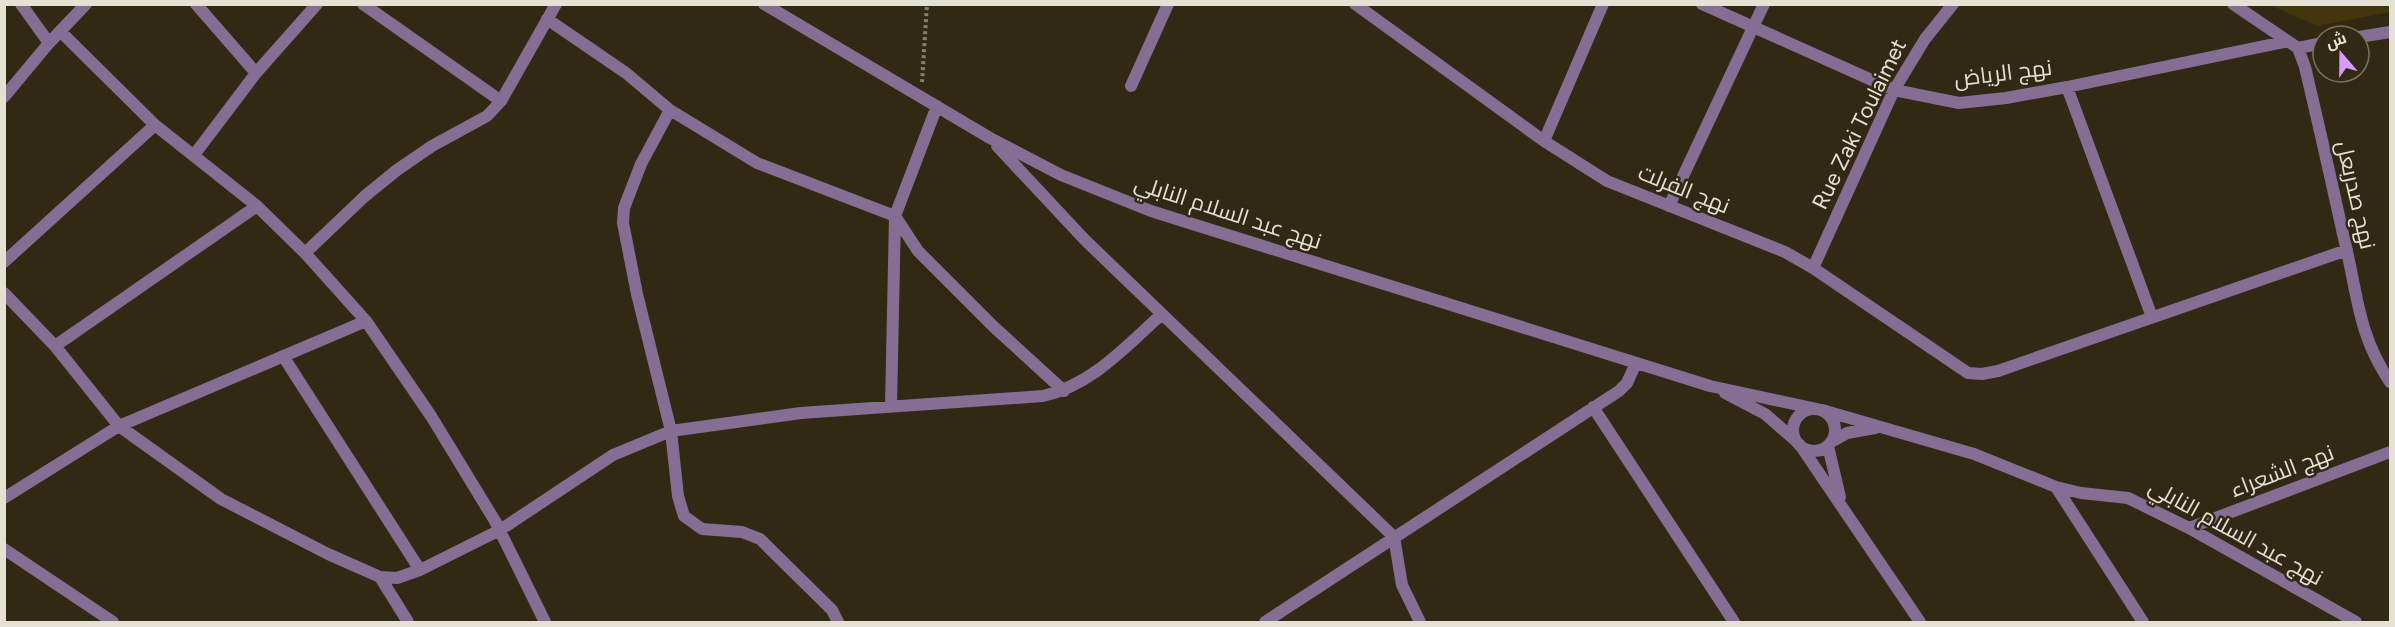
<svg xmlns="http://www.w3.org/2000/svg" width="2395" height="627" font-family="Figtree,Cairo,sans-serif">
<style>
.green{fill:#43360c}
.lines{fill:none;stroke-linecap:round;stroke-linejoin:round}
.path{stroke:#847e6d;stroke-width:4;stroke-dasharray:3 3;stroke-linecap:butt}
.minor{stroke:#856d93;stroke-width:12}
.labels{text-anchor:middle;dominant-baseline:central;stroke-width:5;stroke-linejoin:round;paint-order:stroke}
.street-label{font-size:22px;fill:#e5e1d4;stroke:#312914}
</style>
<rect width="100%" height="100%" fill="#312914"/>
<path class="green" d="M2270 5H2390V12L2317 26Z"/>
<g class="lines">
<path class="path" d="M922 82 927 4"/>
<path class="minor" d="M21 4 49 43
M196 4 256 73
M363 4 501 101
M764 4 990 138 1061 175 1151 211 1710 386 1817 409
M1355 4 1544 141 1607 181 1785 252 1813 268 1968 373 1982 374 1998 371 2347 250
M1702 4 1894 90 1959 103 2006 98 2067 87 2288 41
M2233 4 2298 48 2323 43
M547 19 626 73 670 110 757 163 895 216 918 251 994 327 1064 391
M60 31 155 125 257 206 305 253 366 321 431 416 495 521 545 622
M2359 37 2390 32
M2298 48 2305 67C2319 126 2332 184 2345 243 2358 296 2358 335 2390 382
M1131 86 1168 4
M2067 87 2152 317
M4 97 49 43 86 4
M670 110 641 164 624 208 623 223 637 294 671 431 678 496 684 516 702 529 742 532 760 539 832 610 838 622
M1544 141 1603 4
M997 146 1085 240 1394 537 1402 585 1420 622
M194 155 256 73 317 4
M1669 206 1764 4
M305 253 365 196 397 170 432 146 487 116 501 101 556 4
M4 262 155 125
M1813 268 1894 90 1925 39 1953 4
M4 293 55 346 119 426 221 499 328 554 380 577 397 578 420 570 500 530 613 455 671 431 801 413 1043 396C1092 385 1125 347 1162 314
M55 346 257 206
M283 356 420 570
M1725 393 1765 414 1795 440
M891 407 895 216 937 106
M1593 407 1734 622
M1793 430a21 21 0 1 1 42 0a21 21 0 1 1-42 0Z
M1822 410 1974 454 2056 487 2081 493 2128 498 2189 528 2356 622
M1831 442 1847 433 1875 428
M1800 445 1920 622
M1828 446 1840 497
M2056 487 2143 622
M4 498 119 426 366 321
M2189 528 2390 452
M4 549 113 622
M380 577 408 622
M1265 622 1619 391 1627 383 1636 363"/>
</g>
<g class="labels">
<g class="street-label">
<text transform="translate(2003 73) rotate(-7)">نهج الرياض</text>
<text transform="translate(1859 124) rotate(-64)">Rue Zaki Toulaimet</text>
<text transform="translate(1684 189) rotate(22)">نهج الفرلت</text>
<text transform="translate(2356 195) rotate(77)">نهج صدربعل</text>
<text transform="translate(1228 212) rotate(18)">نهج عبد السلام النابلي</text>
<text transform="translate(2282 471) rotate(-21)">نهج الشعراء</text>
<text transform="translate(2236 532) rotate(29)">نهج عبد السلام النابلي</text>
</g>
</g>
<rect width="2395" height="627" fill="none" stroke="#e5e1d4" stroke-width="12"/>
<g transform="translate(2341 54) rotate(340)"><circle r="28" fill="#312914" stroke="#797361" stroke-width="1.5"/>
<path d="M0-4.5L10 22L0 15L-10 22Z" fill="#d79bf9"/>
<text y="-9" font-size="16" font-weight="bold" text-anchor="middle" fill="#e5e1d4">ش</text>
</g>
</svg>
